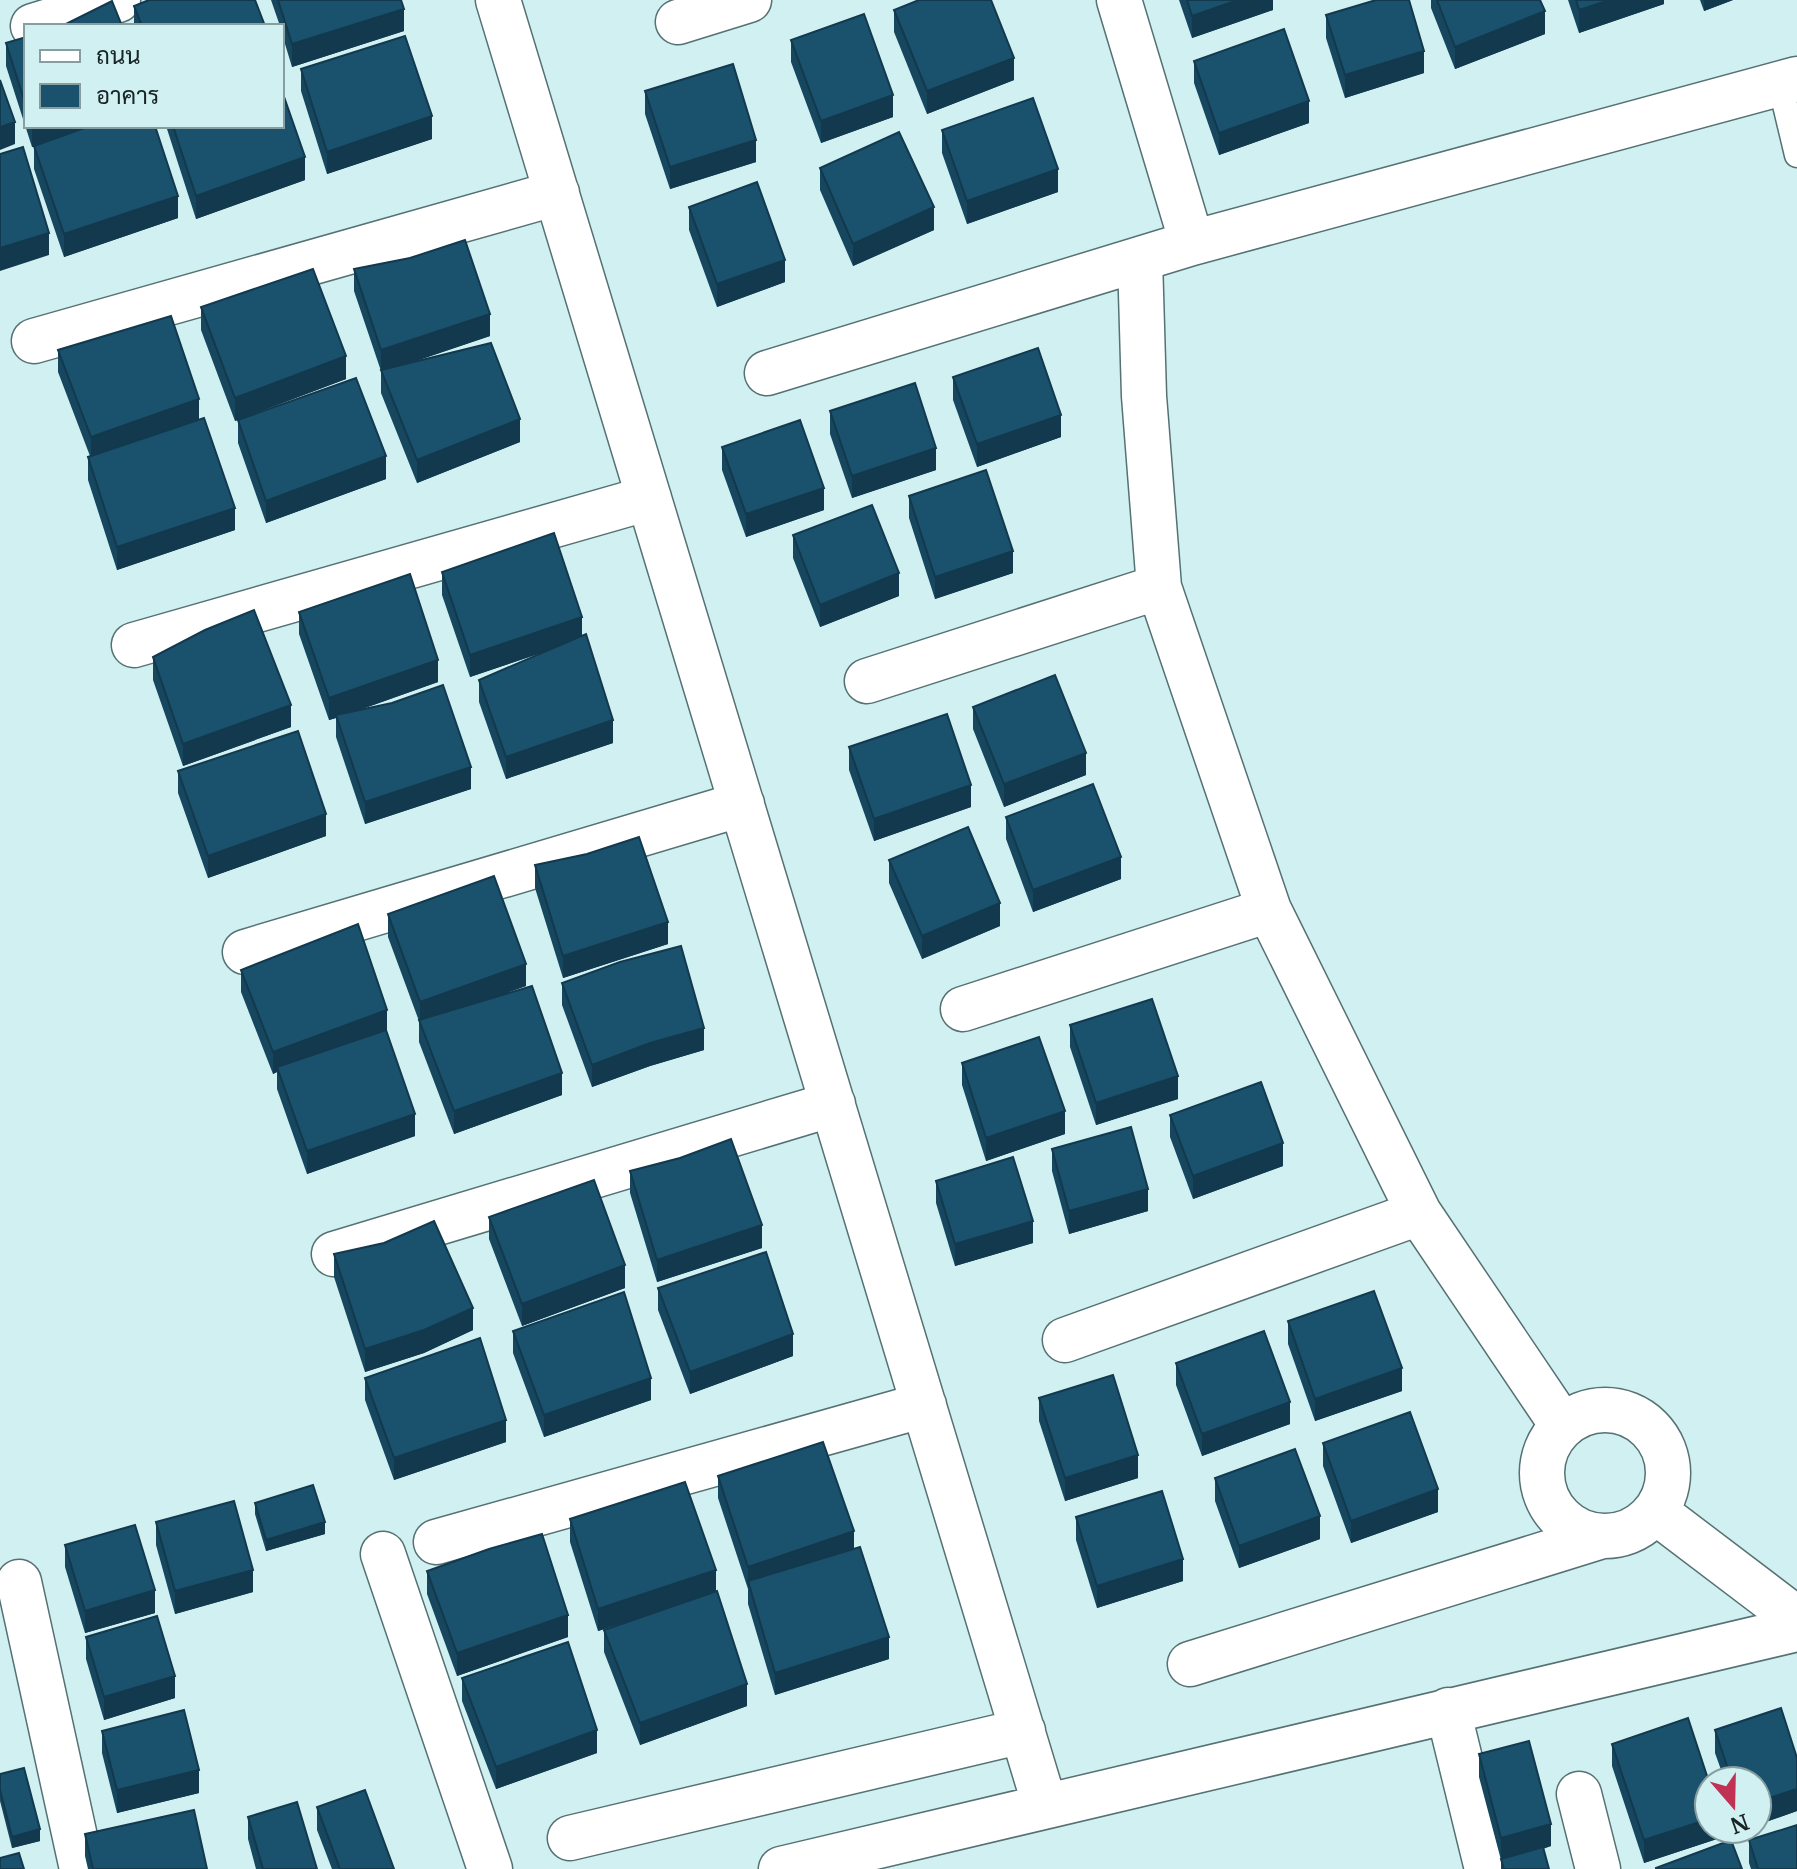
<svg xmlns="http://www.w3.org/2000/svg" width="1797" height="1869" font-family="Merriweather,Sarabun,serif">
<style>
.lines{fill:none;stroke-linecap:round;stroke-linejoin:round}
.lane-casing{stroke:#557173;stroke-width:27}
.street-casing{stroke:#557173;stroke-width:47}
.lane{stroke:#fff;stroke-width:24}
.street{stroke:#fff;stroke-width:44}
.wall{fill:#16475f}
.shaded-wall{fill:#12394d}
.building{fill:#1a526e;stroke:#12394d;stroke-width:2}
</style>
<rect width="100%" height="100%" fill="#d1f0f2"/>
<g class="lines">
<g class="lane-casing">
<path id="lane" d="M1780 84 1797 155"/>
</g>
<g class="street-casing">
<path id="street" d="M498 0 1045 1806
M1119 0 1192 243
M678 22 749 0
M33 26 118 0
M1140 259 1144 396 1159 587 1269 910 1419 1213 1562 1425
M34 341 557 193
M767 373 1192 243 1797 79
M134 645 649 498
M867 681 1159 587
M245 952 742 804
M963 1009 1269 910
M334 1254 833 1104
M1065 1340 1419 1213
M1542 1473a63 63 0 1 1 126 0a63 63 0 1 1-126 0Z
M1656 1512 1797 1619
M436 1542 924 1405
M383 1554 490 1869
M19 1582 82 1869
M1190 1664 1599 1537
M1448 1710 1487 1869
M1579 1794 1598 1869
M570 1838 1023 1731
M781 1869 1797 1629"/>
</g>
<use href="#lane" class="lane"/>
<use href="#street" class="street"/>
</g>
<path class="wall" d="M271 0H401L404 31 292 67 282 34V26H280Z
M1179 0H1273V10L1192 38Z
M1431 0H1540L1545 34 1455 69 1431 8Z
M1568 0H1664V4L1579 33Z
M1700 0H1733L1704 11Z
M134 6 265 26H134Z
M894 10 1014 80 927 114 894 32Z
M1326 15 1424 73 1345 98 1326 38Z
M26 37V126H155L178 218 64 257 34 169V147H32L6 66V43Z
M791 40 893 117 821 143 791 62Z
M1194 61 1309 123 1219 155 1194 83Z
M301 69 432 139 327 174 301 91Z
M645 91 756 162 670 189 645 114Z
M167 126H173L305 180 196 219 167 129Z
M942 130 1058 192 967 224 942 153Z
M820 168 934 230 853 266 820 190Z
M689 207 785 282 717 307 689 230Z
M354 269 490 336 412 362 520 442 417 483 381 393V371L354 291Z
M201 307 346 379 235 421 201 330Z
M58 350 199 420 235 530 117 570 88 480V457L90 456 58 372Z
M953 377 1061 437 977 467 953 400Z
M830 411 936 470 852 498 830 434Z
M238 420 386 479 266 523 238 443Z
M722 447 824 510 746 537 722 470Z
M909 496 1013 573 935 599 909 518Z
M793 535 899 596 820 627 793 558Z
M442 572 582 636 613 743 506 779 479 702V680L544 652 470 677 442 595Z
M299 612 438 682 359 710 471 789 365 824 336 737V718L329 720 299 634Z
M153 657 291 727 183 766 153 680Z
M973 707 1086 775 1004 807 973 729Z
M849 747 971 807 874 841 849 770Z
M178 771 326 836 208 878 178 793Z
M1006 817 1121 879 1033 912 1006 839Z
M587 854 668 944 563 978 535 888V865Z
M889 860 1000 926 922 959 889 883Z
M388 914 526 986 506 993 562 1095 454 1134 419 1042V1021L388 937Z
M241 970 387 1032 415 1136 307 1174 277 1089V1072L273 1074 241 992Z
M562 983 704 1050 650 1066 592 1087 562 1005Z
M1070 1025 1178 1099 1096 1125 1070 1047Z
M962 1063 1065 1134 986 1161 962 1085Z
M1170 1115 1283 1166 1193 1199 1170 1137Z
M1052 1149 1148 1211 1069 1234 1052 1171Z
M680 1158 762 1248 657 1282 630 1193V1171Z
M936 1181 1033 1243 955 1266 936 1203Z
M489 1217 625 1288 522 1326 489 1239Z
M334 1254 473 1330 424 1353 365 1372 334 1277Z
M658 1288 793 1356 690 1394 658 1310Z
M1288 1321 1402 1391 1315 1421 1288 1344Z
M513 1331 651 1400 544 1437 513 1353Z
M1176 1363 1290 1424 1202 1456 1176 1385Z
M365 1378 506 1442 394 1480 365 1400Z
M1039 1398 1138 1478 1065 1501 1039 1421Z
M1323 1443 1438 1512 1351 1543 1323 1466Z
M718 1476 854 1549 889 1659 775 1695 748 1604V1589L718 1498Z
M1215 1478 1320 1539 1239 1568 1215 1501Z
M255 1503 325 1534 266 1551 255 1514Z
M1076 1517 1183 1581 1097 1608 1076 1540Z
M570 1519 716 1591 747 1706 640 1745 604 1652V1630L643 1617 598 1631 570 1542Z
M156 1522 253 1592 175 1614 156 1545Z
M65 1545 155 1613 85 1633 65 1567Z
M427 1571 568 1637 457 1676 427 1594Z
M86 1637 175 1698 104 1720 86 1659Z
M462 1678 597 1753 496 1789 462 1701Z
M1715 1730 1797 1758V1811L1757 1825V1781H1725L1715 1753Z
M102 1731 199 1793 117 1813 102 1753Z
M1612 1744 1720 1829V1838L1644 1863 1612 1766Z
M1479 1754 1551 1846 1543 1849 1549 1869H1501V1860L1479 1777Z
M0 1774 40 1841 12 1848 0 1801Z
M317 1807 394 1869H332L317 1830Z
M248 1817 317 1869H256L248 1839Z
M85 1834 207 1869H88L85 1856Z
M1749 1840 1797 1869H1751L1749 1863Z"/>
<path class="shaded-wall" d="M1238 0H1273V10L1192 38V16Z
M1610 0H1664V4L1579 33V10Z
M1704 0H1733L1704 11Z
M404 9V31L292 67V44Z
M1545 11V34L1455 69V47Z
M1424 51V73L1345 98V75Z
M1014 58V80L927 114V91Z
M893 95V117L821 143V121Z
M1309 101V123L1219 155V133Z
M432 116V139L327 174V152Z
M15 122V144L0 150V127Z
M32 126H92L32 147Z
M756 140V162L670 189V167Z
M305 157V180L196 219V196Z
M1058 169V192L967 224V201Z
M178 196V218L64 257V234Z
M934 207V230L853 266V244Z
M49 233V255L0 271V248Z
M785 260V282L717 307V284Z
M490 314V336L381 373V350Z
M346 356V379L235 421V398Z
M199 399V421L91 460V437Z
M1061 415V437L977 467V444Z
M520 419V442L417 483V460Z
M936 448V470L852 498V476Z
M386 456V479L266 523V501Z
M824 488V510L746 537V514Z
M235 508V530L117 570V547Z
M1013 551V573L935 599V577Z
M899 573V596L820 627V605Z
M582 617V639L470 677V655Z
M438 660V682L337 718 336 715V718L329 720V698Z
M291 705V727L183 766V744Z
M613 720V743L506 779V757Z
M1086 753V775L1004 807V784Z
M471 767V789L365 824V802Z
M971 785V807L874 841V819Z
M326 814V836L208 878V856Z
M1121 857V879L1033 912V890Z
M1000 903V926L922 959V936Z
M668 922V944L563 978V956Z
M526 964V986L420 1025V1002Z
M387 1010V1032L277 1067V1072L273 1074V1052Z
M704 1028V1050L650 1066 592 1087V1065L650 1043Z
M562 1073V1095L454 1134V1111Z
M1178 1076V1099L1096 1125V1103Z
M1065 1111V1134L986 1161V1138Z
M415 1114V1136L307 1174V1151Z
M1283 1143V1166L1193 1199V1176Z
M1148 1189V1211L1069 1234V1211Z
M1033 1221V1243L955 1266V1244Z
M762 1225V1248L657 1282V1260Z
M625 1265V1288L522 1326V1304Z
M473 1308V1330L424 1353 365 1372V1349Z
M793 1334V1356L690 1394V1372Z
M1402 1368V1391L1315 1421V1399Z
M651 1378V1400L544 1437V1415Z
M1290 1402V1424L1202 1456V1434Z
M506 1420V1442L394 1480V1458Z
M1138 1455V1478L1065 1501V1478Z
M1438 1489V1512L1351 1543V1521Z
M1320 1516V1539L1239 1568V1546Z
M325 1522V1534L266 1551V1540Z
M854 1531V1553L748 1581V1567Z
M1183 1559V1581L1097 1608V1586Z
M253 1570V1592L175 1614V1591Z
M716 1570V1592L598 1631V1609Z
M155 1590V1613L85 1633V1611Z
M568 1615V1637L457 1676V1653Z
M889 1637V1659L775 1695V1673Z
M175 1676V1698L104 1720V1697Z
M747 1684V1706L640 1745V1723Z
M597 1730V1753L496 1789V1767Z
M199 1770V1793L117 1813V1790Z
M1797 1789V1811L1757 1825V1802Z
M1709 1819V1829H1720V1838L1644 1863V1840Z
M1551 1824V1846L1501 1860V1838Z
M40 1829V1841L12 1848V1837Z"/>
<path class="building" d="M149 0H255L265 26H142L134 6Z
M278 0H401L404 9 292 44Z
M919 0H991L1014 58 927 91 894 10Z
M1187 0H1238L1192 16Z
M1376 0H1409L1424 51 1345 75 1326 15Z
M1437 0H1540L1545 11 1455 47Z
M1576 0H1610L1579 10Z
M112 1 122 26H61L64 25Z
M864 14 893 95 821 121 791 40Z
M1284 29 1309 101 1219 133 1194 61Z
M405 36 432 116 327 152 301 69Z
M26 37V106L6 43Z
M733 64 756 140 670 167 645 91Z
M0 80 15 122 0 127Z
M282 91 305 157 196 196 173 126H282Z
M1033 98 1058 169 967 201 942 130Z
M90 126H155L178 196 64 234 34 146Z
M899 132 934 207 853 244 820 168Z
M23 147 49 233 0 248V154Z
M757 182 785 260 717 284 689 207Z
M465 240 490 314 381 350 354 269 410 258Z
M313 269 346 356 235 398 201 307Z
M171 316 199 399 91 437 58 350Z
M491 343 520 419 417 460 381 370Z
M1038 348 1061 415 977 444 953 377Z
M356 378 386 456 266 501 238 420Z
M915 383 936 448 852 476 830 411Z
M204 418 235 508 117 547 88 457Z
M800 420 824 488 746 514 722 447Z
M986 470 1013 551 935 577 909 496Z
M872 505 899 573 820 605 793 535Z
M554 533 582 617 470 655 442 572Z
M410 574 438 660 329 698 299 612Z
M254 610 291 705 183 744 153 657 205 630Z
M586 634 613 720 506 757 479 680Z
M1055 675 1086 753 1004 784 973 707Z
M443 685 471 767 365 802 336 715 392 703Z
M947 714 971 785 874 819 849 747Z
M298 731 326 814 208 856 178 771Z
M1093 784 1121 857 1033 890 1006 817Z
M968 827 1000 903 922 936 889 860Z
M639 837 668 922 563 956 535 865 587 854Z
M494 876 526 964 420 1002 388 914Z
M358 924 387 1010 273 1052 241 970Z
M681 946 704 1028 650 1043 592 1065 562 983 620 962Z
M532 986 562 1073 454 1111 419 1020Z
M1152 999 1178 1076 1096 1103 1070 1025Z
M386 1030 415 1114 307 1151 277 1067Z
M1039 1037 1065 1111 986 1138 962 1063Z
M1261 1082 1283 1143 1193 1176 1170 1115Z
M1131 1127 1148 1189 1069 1211 1052 1149Z
M731 1139 762 1225 657 1260 630 1171 680 1158Z
M1013 1157 1033 1221 955 1244 936 1181Z
M594 1180 625 1265 522 1304 489 1217Z
M434 1221 473 1308 424 1330 365 1349 334 1254 384 1243Z
M766 1252 793 1334 690 1372 658 1288Z
M1374 1291 1402 1368 1315 1399 1288 1321Z
M624 1292 651 1378 544 1415 513 1331Z
M1264 1331 1290 1402 1202 1434 1176 1363Z
M480 1338 506 1420 394 1458 365 1378Z
M1113 1375 1138 1455 1065 1478 1039 1398Z
M1410 1412 1438 1489 1351 1521 1323 1443Z
M823 1442 854 1531 748 1567 718 1476Z
M1295 1449 1320 1516 1239 1546 1215 1478Z
M685 1482 716 1570 598 1609 570 1519Z
M313 1485 325 1522 266 1540 255 1503Z
M1162 1491 1183 1559 1097 1586 1076 1517Z
M234 1501 253 1570 175 1591 156 1522Z
M135 1525 155 1590 85 1611 65 1545Z
M542 1534 568 1615 457 1653 427 1571 489 1549Z
M860 1547 889 1637 775 1673 748 1581Z
M717 1591 747 1684 640 1723 604 1630Z
M157 1616 175 1676 104 1697 86 1637Z
M568 1642 597 1730 496 1767 462 1678Z
M1781 1708 1797 1758V1789L1757 1802V1781H1732L1715 1730Z
M184 1710 199 1770 117 1790 102 1731Z
M1688 1718 1709 1782V1819L1644 1840 1612 1744Z
M1529 1741 1551 1824 1501 1838 1479 1754Z
M24 1768 40 1829 12 1837 0 1790V1774Z
M365 1790 394 1869H340L317 1807Z
M297 1802 317 1869H263L248 1817Z
M194 1810 207 1869H93L85 1834Z
M1797 1825V1869H1758L1749 1840Z
M1731 1840 1742 1869H1656V1868Z
M1543 1847 1549 1869H1504L1501 1859Z
M19 1853 24 1869H0V1858Z"/>
<rect x="24" y="24" width="260" height="104" fill="#d1f0f2" stroke="#879ea0" stroke-width="2"/>
<rect x="40" y="50" width="40" height="12" fill="#ffffff" stroke="#879ea0" stroke-width="2"/>
<text x="96" y="64" font-size="24" fill="#182425">ถนน</text>
<rect x="40" y="84" width="40" height="24" fill="#1a526e" stroke="#879ea0" stroke-width="2"/>
<text x="96" y="104" font-size="24" fill="#182425">อาคาร</text>
<g transform="translate(1733 1805) rotate(160)"><circle r="38" fill="#d1f0f2" stroke="#879ea0" stroke-width="2"/>
<path d="M0-6L14 30L0 20L-14 30Z" fill="#c13154"/>
<text y="-12" font-size="22" font-weight="bold" text-anchor="middle" fill="#182425">N</text>
</g>
</svg>
